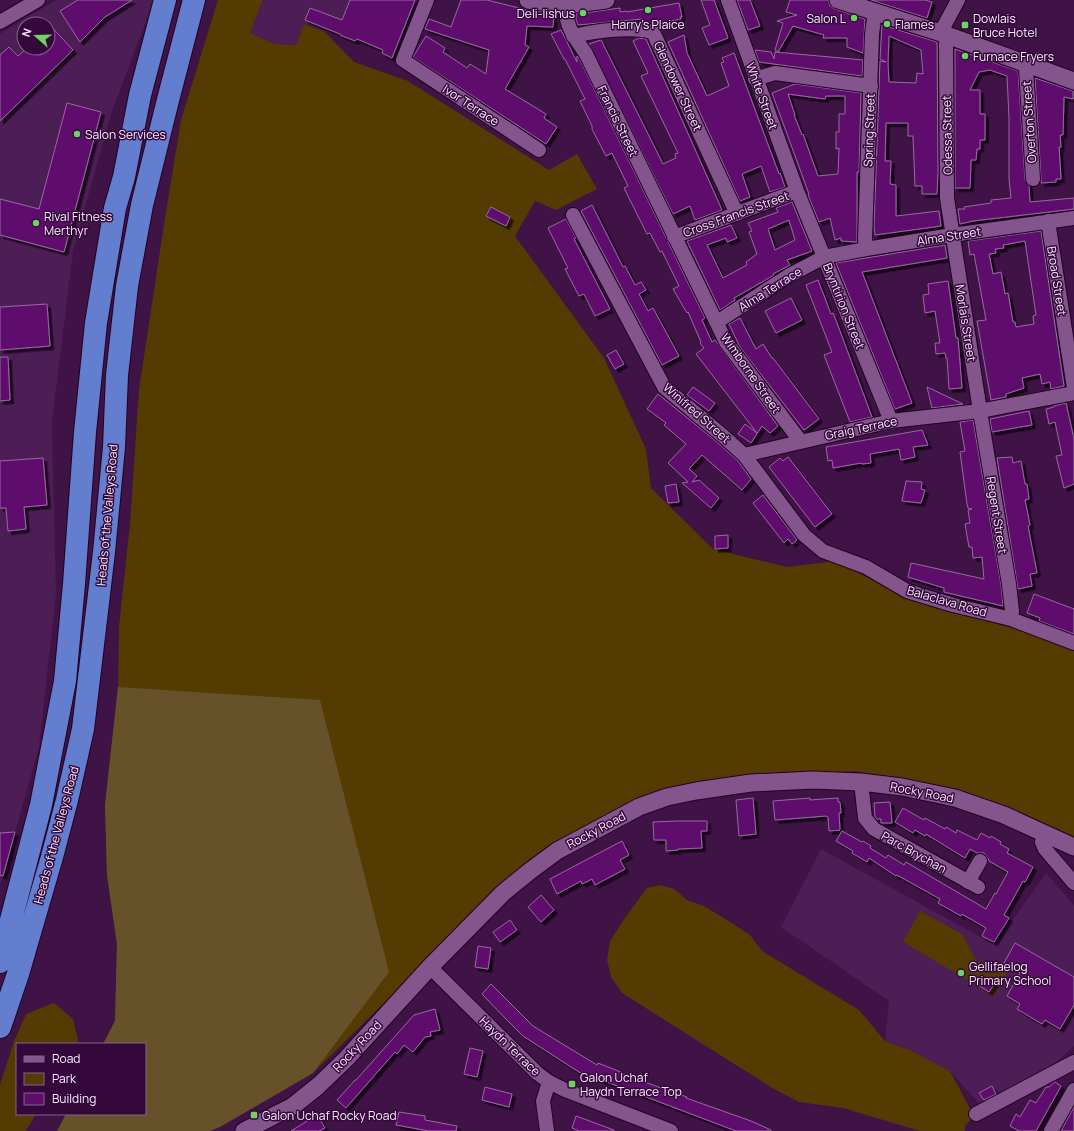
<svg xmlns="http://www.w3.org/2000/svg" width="1074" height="1131" font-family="Manrope,sans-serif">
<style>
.built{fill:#4d1d55;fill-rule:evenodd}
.green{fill:#533b02}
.forest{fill:#665129}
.building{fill:#5f0c6c;stroke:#9969a1;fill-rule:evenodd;filter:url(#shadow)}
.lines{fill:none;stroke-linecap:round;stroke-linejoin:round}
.minor-casing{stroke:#210226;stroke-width:16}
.tertiary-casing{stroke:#210226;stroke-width:19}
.trunk-casing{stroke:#210226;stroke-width:24}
.minor{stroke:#84558c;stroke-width:14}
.tertiary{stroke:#84558c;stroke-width:17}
.trunk{stroke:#637ece;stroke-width:22}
.poi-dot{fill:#6dd361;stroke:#34083b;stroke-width:1.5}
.labels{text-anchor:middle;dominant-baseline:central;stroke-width:3;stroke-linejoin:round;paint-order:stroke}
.poi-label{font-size:12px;fill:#fcedff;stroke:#34083b;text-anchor:start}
.street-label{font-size:12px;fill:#fcedff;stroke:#34083b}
</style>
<defs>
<filter id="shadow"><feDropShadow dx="3.5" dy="3.5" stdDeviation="0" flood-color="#0009"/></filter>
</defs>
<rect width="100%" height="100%" fill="#3f1346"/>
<path class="built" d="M56 0H154L111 114 73 251 52 422 56 594 39 747 0 886V34ZM24 24H48V48H24Z
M263 0H373L355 41 340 35 325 32 305 24 296 45 275 44 250 33Z
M821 849 995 945 1046 873 1074 905V1046L1045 1073 981 1106 950 1071 910 1050 885 1041 889 1001 781 927Z"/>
<path class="green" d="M218 0H263L250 33 275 44 296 45 304 24 325 32 354 62 408 81 549 170 577 154 597 189 556 210 535 201 515 236 604 358 646 449 651 488 713 549 787 567 835 561 913 601 1016 629 1074 650V840L996 805 856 771 727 778 606 819 526 863 313 1073 220 1127 210 1131H57L66 1114H145V1044H103L115 1021 117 944 107 875 105 805 118 687 119 627 130 524 139 389 165 218 181 120Z
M660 885 674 889 687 900 704 906 727 920 750 935 762 951 859 1010 885 1041 910 1050 950 1071 974 1116 965 1126V1131H920L843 1108 799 1102 774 1089 622 993 611 977 607 960 610 941 624 919 647 888Z
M920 911 962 934 977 962 991 961 999 965 1004 963 1011 967 994 996 903 942Z
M54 1003 73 1019 79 1044H17V1114H36L26 1131H0V1085L14 1041 26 1014Z"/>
<path class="forest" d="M118 687 320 700 389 972 313 1073 220 1127 210 1131H57L66 1114H145V1044H103L115 1021 117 944 107 875 105 805Z"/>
<path class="building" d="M78 0H132L105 17 80 42 60 11Z
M350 0H415L392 58 382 53 383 50 357 39 355 41 340 35V34L305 20 310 8 342 20Z
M461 0H487L527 10 554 13 553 27 527 26 525 45 529 47 505 89 546 114 544 118 557 127 546 144 413 57 426 36 445 48 443 52 467 68 470 64 486 74 489 50 425 29 429 19 451 27Z
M701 0H714L728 38 709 45 702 28 710 25Z
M737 0H750L760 26 748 30Z
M790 0H828L830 6 835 9 865 19 863 53 847 47V38H823L824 35 793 26 778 52 775 50 783 23 777 21 797 15 786 12Z
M871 0H925L932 2 927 18Z
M679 3 682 17H680L681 19 655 24 643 22 642 19 578 25 576 20V14L620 8V12L627 11V12Z
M48 23 73 50 0 121V55L9 47 18 56 27 48H48Z
M882 25 937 42 938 172 937 194H922V186H915L913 136H908V123H886L885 161H891L890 184 896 185V216L939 211 941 226 875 235 874 227 880 61 886 62 880 59ZM889 36 921 50 923 74 917 73 916 83 889 82 888 63Z
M561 30 577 62V56L579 58 705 318 702 320 712 342 715 340 778 426 770 433 762 426 751 443 738 434 745 424 757 433 696 354 704 348 700 343 701 342 688 312 687 313 673 289 679 286 662 251 660 252 650 233 647 234 624 188 628 186 612 153 606 156 592 129V126L580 101 585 99 565 59H564L551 34Z
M684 35 687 53 707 96 729 86 721 63 724 62 722 58 734 53 779 174 780 173 785 187 770 192 761 166 742 174 750 197 740 201 668 42Z
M639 38 646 39 722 210 695 220 690 206 673 214 589 44 601 40 663 164 676 158 675 154 678 153 641 76 648 73 633 41Z
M955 49 1018 71 1025 180 1029 186 1030 202 1074 198V209L973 221 960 224 958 209H965L964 207 991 203V200L1011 198 1009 179V118L1007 76 990 70 979 72 970 90H980V114H985V140H980V149H977L976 160H971L970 188H955Z
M755 50 771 52 774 59 775 52 863 60 862 76 759 62Z
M1035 78 1073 91V99L1064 97 1063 135H1060L1061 147H1059L1061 179H1056V182L1041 183V178Z
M795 84 861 93 859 172H857V242L841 241V238L835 240 830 218 819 222 808 195 809 194 772 93ZM788 94 825 99 826 96H845V114H839V132H836V149L839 148 838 174 818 176 803 134 802 135 794 115H795Z
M67 103 101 112 64 252 0 235V199L39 209Z
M792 202 812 251 787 260 790 265 773 274 774 275 769 278 734 298 735 300 720 310 687 241 731 225 737 238 727 242 726 238 707 245 723 278 747 265 746 262 757 254 749 232 752 231 748 223 778 212 776 208ZM789 220 795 240 775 250 768 229Z
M592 205 623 267 625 266 635 285 641 282 646 290 639 294 648 311 653 308 679 356 662 365 581 211Z
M491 207 510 217 506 226 486 216Z
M566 219 576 238 574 239 610 309 595 316 584 294 579 296 565 269 568 268 548 228Z
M1041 231 1064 386 1051 389 1050 382 1042 384 1040 374 1022 378 1024 388 1006 394V397L991 400 977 321 986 320 974 254 970 255 968 241ZM1025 241 1036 315 1033 316 1034 324 1016 327 1015 322H1013L1008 293 1005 294 1001 272 993 274 989 254 996 253 995 249 1004 248 1003 245Z
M945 245 947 258 862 272 912 403 895 409 836 263Z
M818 280 831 314 833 313 837 323 872 417 850 422 824 355 832 352 806 285Z
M948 281 956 338H958L962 388 949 389 947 358H946L945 353 936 354 935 343H940L935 311 925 313 923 295 929 294 928 284Z
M791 298 802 320 776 333 765 311Z
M47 304 50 346 0 350V307Z
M740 318 756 349 763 344 772 358H773L819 419 804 430 740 347 729 324Z
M616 350 624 364 615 369 607 355Z
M0 357H8L10 400 0 401Z
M693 387 715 403 709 411 687 395Z
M927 387 963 404 932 408Z
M658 394 717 442 738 461 751 479 742 490 702 455 689 469 697 476 692 482 699 480 719 498 711 508 682 483 688 482 668 463 686 444 664 425 666 423 647 409Z
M1066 403 1074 439V484L1064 488 1056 456 1062 455 1055 422 1049 424 1046 409 1054 407V406Z
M1029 411 1032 425 992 432 990 419Z
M973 420 1001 585 1003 606 944 592V588L908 577 911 563 984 579 982 557 973 558 972 547H969L965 524 970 523 968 510 972 509 968 508 967 504 960 452 965 451 960 422Z
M922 430 928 445 913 447 915 457 901 460 899 449 870 454 871 463 862 464 861 463 833 468 832 460 828 461 826 447Z
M788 457 832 514 815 527 769 467 780 458 783 461Z
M1012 457 1013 463 1021 461 1025 484H1027L1029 499 1025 500 1030 525 1028 526 1037 573 1030 574 1032 586 1018 589 997 458Z
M43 458 47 505 24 507 26 529 8 531 6 508H0V461Z
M906 481 922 482 921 489 925 490 921 503 902 501Z
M676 484 679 502 668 503 665 486Z
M763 495 797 540 792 544 788 539 784 543 753 503Z
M728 535V548L715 549V536Z
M1034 594 1074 609V634L1039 621 1040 618 1027 613Z
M753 798 756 834 739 836 736 800Z
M810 798V800L838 798V802H840L841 813H839L840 830 829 831 828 817 826 816 775 820 773 801Z
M890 802 892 823H881V819H877L875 817 874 803Z
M903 808 924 820 925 818 945 829 946 827 956 833 957 830 977 840 981 833 990 838 991 836 1001 842 1000 844 1009 849 1007 853 1033 867 1025 882 1023 881 1004 915 1009 918 994 942 982 936 986 928 962 914 961 916 938 903 940 899 897 875 896 876 869 858 867 862 852 853 853 851 836 841 842 831 862 842 863 841 871 846 870 848 886 858 888 855 904 865 906 862 986 909 995 893 996 894 1008 872 989 861V860L984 853H977L970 849 965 858 926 834 925 836 915 830 913 833 895 822Z
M677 821H707V831H701L702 848 678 849V850L666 851V840H654L653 822Z
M15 832 3 876 0 875V833Z
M622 841 629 855 620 860 625 869 595 885 592 879 582 884 581 881 557 894 550 879Z
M541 895 554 910 541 922 528 907Z
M510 920 517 930 500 942 493 932Z
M1015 943 1074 977V1005L1060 1029 1045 1020 1042 1024 1017 1009 1020 1004 1007 996 1020 973 1004 963Z
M478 946 491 948 488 969 475 967Z
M986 977 995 983 989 992 980 986Z
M491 984 533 1026 597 1065 598 1063 623 1073V1074L661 1088 662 1086 676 1090 675 1093 687 1097 686 1098 751 1121 771 1130V1131H736L583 1073 582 1074 523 1036 506 1019 482 994Z
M435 1009 440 1030 430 1032 431 1036 425 1037 413 1052 404 1045 397 1054 395 1052 346 1108 337 1100 355 1080H356L414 1015Z
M470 1048 483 1051 477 1077 464 1074Z
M1055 1082 1061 1086 1036 1131H1019L1010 1126 1016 1114 1020 1117 1030 1100 1036 1103 1046 1087H1049Z
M992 1086 996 1094 984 1100 979 1093Z
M485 1087 512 1094 509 1107 482 1100Z
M1074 1107V1131H1061Z
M399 1112 425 1116V1120L457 1126 456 1131H429L396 1125Z
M317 1115 325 1128 319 1131H291Z
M576 1116 614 1130V1131H579L572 1128Z"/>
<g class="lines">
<g class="minor-casing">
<path id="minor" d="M427 0 403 60 539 150
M728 0 797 191 891 421
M567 5C563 24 576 39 586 54L726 342 801 442
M0 22 38 0
M941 33 943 28 958 0
M573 36C596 31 631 26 653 32L737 214
M949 36 946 42 947 198 980 411 1009 584 1012 611 1011 619
M1027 64 1026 69 1033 179
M755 79 775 73 871 86
M573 215 664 387 723 436 744 455 804 535 823 551 866 567 907 591 953 605 1011 619 1074 643
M1048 221 1074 388
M674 237 797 191
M866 249 865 239 872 34 874 19 876 12
M717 322 788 276 824 257 866 249 952 235 1074 218
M744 455 891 421 980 411 1074 393
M861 782 865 818 874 829 978 887
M1045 833 1042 842 1045 849 1074 883
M968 882 980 861
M430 967 537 1073 549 1082 565 1090 671 1131
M976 1114 1074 1062
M547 1131 543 1101 549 1082
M1051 1131 1074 1090"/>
</g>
<g class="tertiary-casing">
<path id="tertiary" d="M528 0 567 5 606 0
M838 0 941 33 1074 81
M244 1131 293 1106 318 1086 346 1059 430 967 503 893 530 871 557 851 639 807 667 797 696 791 751 783 813 780 861 782 902 787 955 798 1004 815 1074 847"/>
</g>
<g class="trunk-casing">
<path id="trunk" d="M0 962 41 805 65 681 74 584 85 432 96 323 115 208 124 177 140 95 165 0
M0 1027 18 974 52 857 67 800 83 729 104 552 114 447 117 375 127 286 142 205 168 100 194 0"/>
</g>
<use href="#minor" class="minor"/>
<use href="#tertiary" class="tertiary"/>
<use href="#trunk" class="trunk"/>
</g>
<g class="poi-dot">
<circle cx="648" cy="10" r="4"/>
<circle cx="583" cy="13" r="4"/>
<circle cx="854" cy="18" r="4"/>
<circle cx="887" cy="24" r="4"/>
<rect x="961" y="21" width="8" height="8" rx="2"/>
<circle cx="965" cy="56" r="4"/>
<circle cx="77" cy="134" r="4"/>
<circle cx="36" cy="223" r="4"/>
<circle cx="961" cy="973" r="4"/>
<rect x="568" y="1080" width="8" height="8" rx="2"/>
<rect x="250" y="1111" width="8" height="8" rx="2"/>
</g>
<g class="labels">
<g class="poi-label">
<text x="575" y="13" text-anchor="end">Deli-lishus</text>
<text x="846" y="18" text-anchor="end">Salon L</text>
<text x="973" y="18">Dowlais<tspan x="973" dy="14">Bruce Hotel</tspan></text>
<text x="648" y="24" text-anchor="middle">Harry's Plaice</text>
<text x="895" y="24">Flames</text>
<text x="973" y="56">Furnace Fryers</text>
<text x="85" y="134">Salon Services</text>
<text x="44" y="216">Rival Fitness<tspan x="44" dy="14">Merthyr</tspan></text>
<text x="969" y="966">Gellifaelog<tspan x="969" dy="14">Primary School</tspan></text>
<text x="580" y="1077">Galon Uchaf<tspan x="580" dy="14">Haydn Terrace Top</tspan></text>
<text x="262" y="1115">Galon Uchaf Rocky Road</text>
</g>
<g class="street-label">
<text transform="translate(678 86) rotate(65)">Glendower Street</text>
<text transform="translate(762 96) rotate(70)">White Street</text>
<text transform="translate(471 105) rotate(33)">Ivor Terrace</text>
<text transform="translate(618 121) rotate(64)">Francis Street</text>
<text transform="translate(1029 122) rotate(-94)">Overton Street</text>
<text transform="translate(869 130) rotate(-88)">Spring Street</text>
<text transform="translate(947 135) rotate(-91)">Odessa Street</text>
<text transform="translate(736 214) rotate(-20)">Cross Francis Street</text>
<text transform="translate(949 236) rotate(-9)">Alma Street</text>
<text transform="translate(1057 281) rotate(81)">Broad Street</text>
<text transform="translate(770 289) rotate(-32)">Alma Terrace</text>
<text transform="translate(844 306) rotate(68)">Bryntirion Street</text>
<text transform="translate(966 323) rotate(81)">Morlais Street</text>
<text transform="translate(751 373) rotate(55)">Wimborne Street</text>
<text transform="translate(697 413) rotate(41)">Winifred Street</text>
<text transform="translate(861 428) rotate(-12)">Graig Terrace</text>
<text transform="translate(107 515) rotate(-85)">Heads of the Valleys Road</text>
<text transform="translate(997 515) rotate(81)">Regent Street</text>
<text transform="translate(947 601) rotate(16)">Balaclava Road</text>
<text transform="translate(922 792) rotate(11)">Rocky Road</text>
<text transform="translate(596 830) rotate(-28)">Rocky Road</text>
<text transform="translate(56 835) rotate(-75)">Heads of the Valleys Road</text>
<text transform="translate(914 852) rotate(29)">Parc Brychan</text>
<text transform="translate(357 1046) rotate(-47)">Rocky Road</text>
<text transform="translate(510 1046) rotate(44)">Haydn Terrace</text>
</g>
</g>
<rect x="16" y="1043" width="130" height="72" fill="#34083b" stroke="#846489"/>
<rect x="24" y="1056" width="20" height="6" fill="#84558c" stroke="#846489"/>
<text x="52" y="1063" font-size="12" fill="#fcedff">Road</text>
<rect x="24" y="1073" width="20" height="12" fill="#533b02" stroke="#846489"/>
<text x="52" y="1083" font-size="12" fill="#fcedff">Park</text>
<rect x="24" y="1093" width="20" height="12" fill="#5f0c6c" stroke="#846489"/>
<text x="52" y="1103" font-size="12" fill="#fcedff">Building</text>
<g transform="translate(36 36) rotate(290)"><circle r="19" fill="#34083b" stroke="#846489"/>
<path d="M0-3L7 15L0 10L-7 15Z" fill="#6dd361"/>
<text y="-6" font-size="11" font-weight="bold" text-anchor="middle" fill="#fcedff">N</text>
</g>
</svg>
